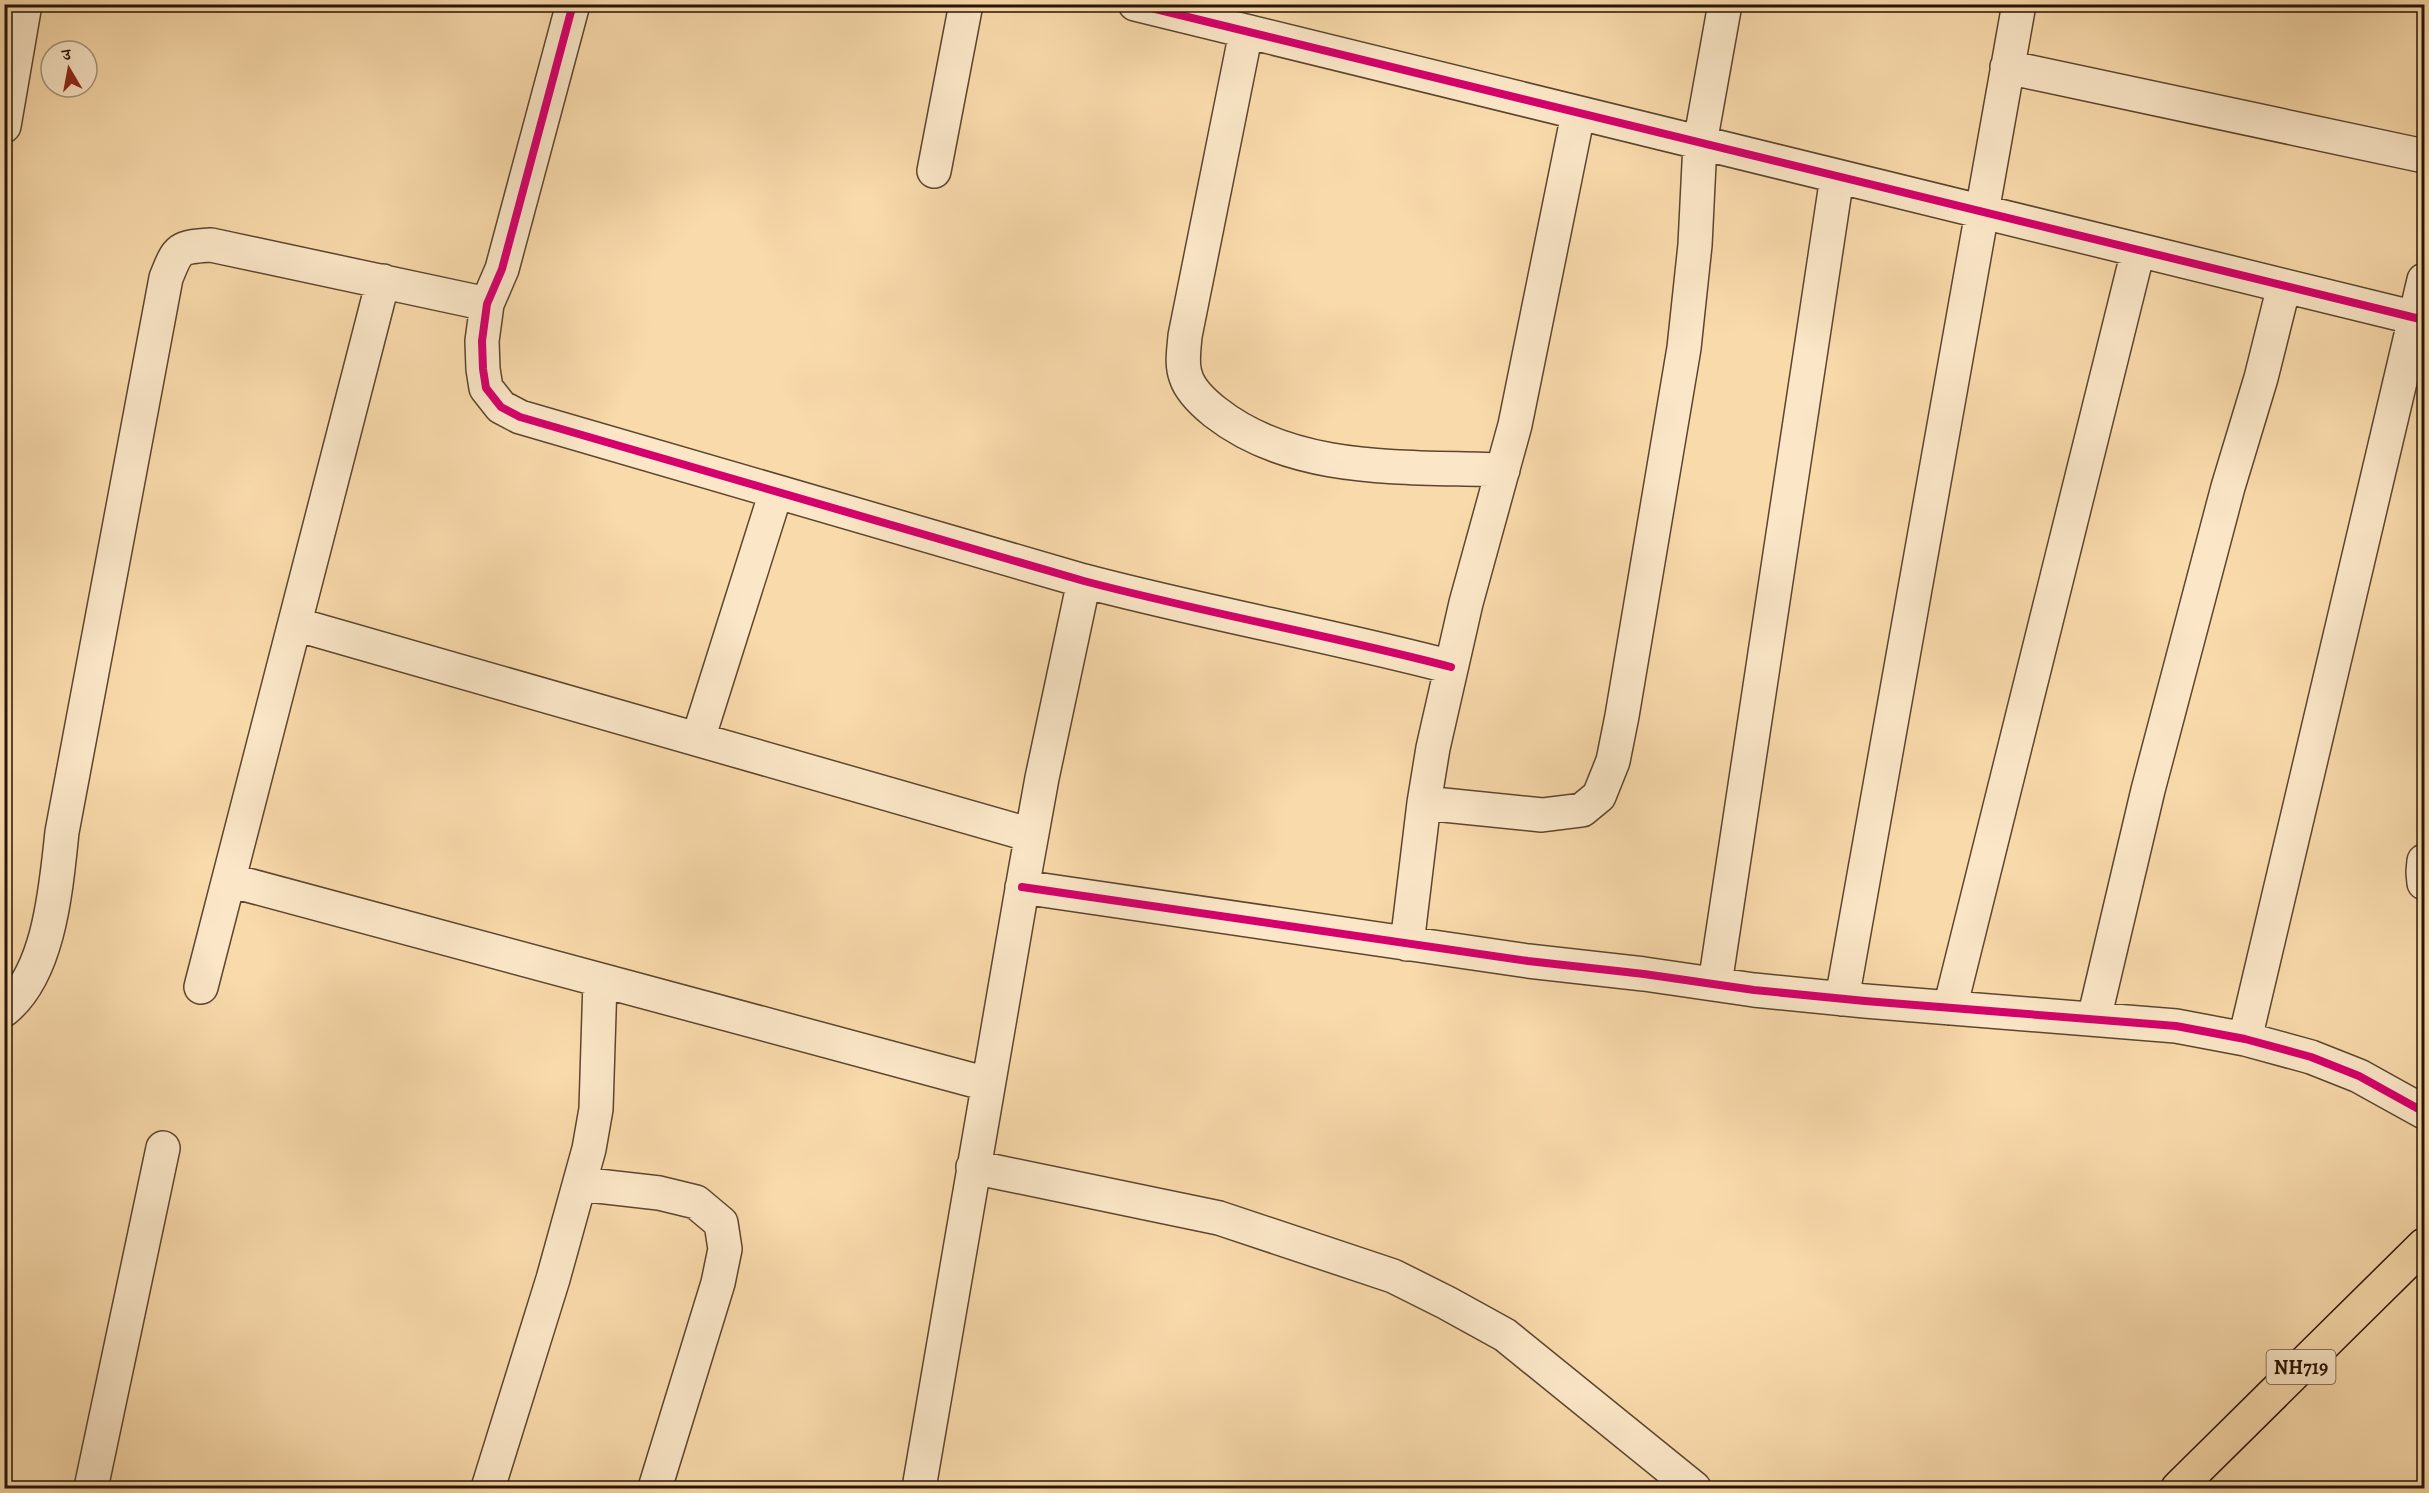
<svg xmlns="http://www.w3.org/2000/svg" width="2429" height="1493" font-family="Alegreya,'Noto Serif Devanagari',serif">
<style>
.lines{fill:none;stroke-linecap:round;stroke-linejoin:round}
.street-casing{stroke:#5c462e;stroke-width:36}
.highway-casing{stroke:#271405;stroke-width:36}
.street{stroke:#fbe7c8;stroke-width:33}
.highway{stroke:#f9daab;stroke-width:33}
.cycleway-casing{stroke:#fbe7c8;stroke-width:11}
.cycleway{stroke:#d6006c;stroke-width:8}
.labels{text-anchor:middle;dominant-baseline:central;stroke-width:6;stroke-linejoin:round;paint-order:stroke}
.shield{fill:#fbe7c8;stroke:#675340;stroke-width:1.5}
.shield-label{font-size:20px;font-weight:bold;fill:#271405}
</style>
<rect width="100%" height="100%" fill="#f9daab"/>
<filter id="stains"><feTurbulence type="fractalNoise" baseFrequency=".00333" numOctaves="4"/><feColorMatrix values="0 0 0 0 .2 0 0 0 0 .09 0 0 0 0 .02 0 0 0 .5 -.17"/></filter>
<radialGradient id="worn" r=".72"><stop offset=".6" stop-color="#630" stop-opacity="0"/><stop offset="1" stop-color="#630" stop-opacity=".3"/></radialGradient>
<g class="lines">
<g class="street-casing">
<path id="street" d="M573 4 502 269 487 304 482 341 483 369 486 388 501 407 520 417 1084 581C1205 613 1329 635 1451 667
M1135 4 2424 320
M1246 32 1185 336C1184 350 1181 364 1186 377 1190 390 1205 404 1215 412 1295 475 1407 466 1503 470
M2007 67 2424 156
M4 126 25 4
M934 171 966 4
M295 624 1031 835
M698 739 776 492
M1424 803 1542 815 1582 810 1599 796 1613 761 1622 716 1684 348 1695 245 1700 143 1725 4
M2424 861 2423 872 2424 883
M229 880 987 1084
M1022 887 1528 961 1644 974 1754 990 1865 1001 2176 1026 2245 1039 2311 1057 2359 1076 2424 1112
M1407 944 1424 803 1433 748 1466 603 1515 425 1578 114
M1715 984 1837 177
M201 987 383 281
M1842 999 2019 4
M1950 1008 2138 251
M4 1010C50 973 56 887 62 832L166 278C178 248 178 247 211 245L487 304
M2094 1019 2148 790 2228 487 2261 378 2284 286
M2245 1039 2424 280
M973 1167 1219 1218 1393 1276 1447 1303 1505 1335 1694 1488
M580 1184 659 1193 696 1202 721 1223 725 1249 718 1283 655 1488
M91 1488 163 1148
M488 1488 553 1279 589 1149 596 1109 600 981
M919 1488 1025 872 1042 778 1084 581"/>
</g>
<g class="highway-casing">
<path id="highway" d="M2178 1488 2424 1245"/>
</g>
<use href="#street" class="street"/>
<use href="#highway" class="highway"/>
<g class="cycleway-casing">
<path id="cycleway" d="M573 4 502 269 487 304 482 341 483 369 486 388 501 407 520 417 1084 581C1205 613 1329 635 1451 667
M1135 4 2424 320
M1022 887 1528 961 1644 974 1754 990 1865 1001 2176 1026 2245 1039 2311 1057 2359 1076 2424 1112"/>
</g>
<use href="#cycleway" class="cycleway"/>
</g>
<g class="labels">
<rect class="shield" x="2266.5" y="1350" width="69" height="34" rx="4.5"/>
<g class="shield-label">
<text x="2301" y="1367">NH719</text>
</g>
</g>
<rect width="2429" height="1493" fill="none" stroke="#f9daab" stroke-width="24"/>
<rect x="6" y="6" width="2417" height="1481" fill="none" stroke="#271405" stroke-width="3"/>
<rect x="12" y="12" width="2405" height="1469" fill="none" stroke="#271405" stroke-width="1.5"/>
<g transform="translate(69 69) rotate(350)"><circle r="28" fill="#fbe7c8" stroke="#a6937a" stroke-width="1.5"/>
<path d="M0-4.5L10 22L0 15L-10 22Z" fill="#8f2418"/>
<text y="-9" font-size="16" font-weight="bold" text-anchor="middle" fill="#271405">उ</text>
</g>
<rect width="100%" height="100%" filter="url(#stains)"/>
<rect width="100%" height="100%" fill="url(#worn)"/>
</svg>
